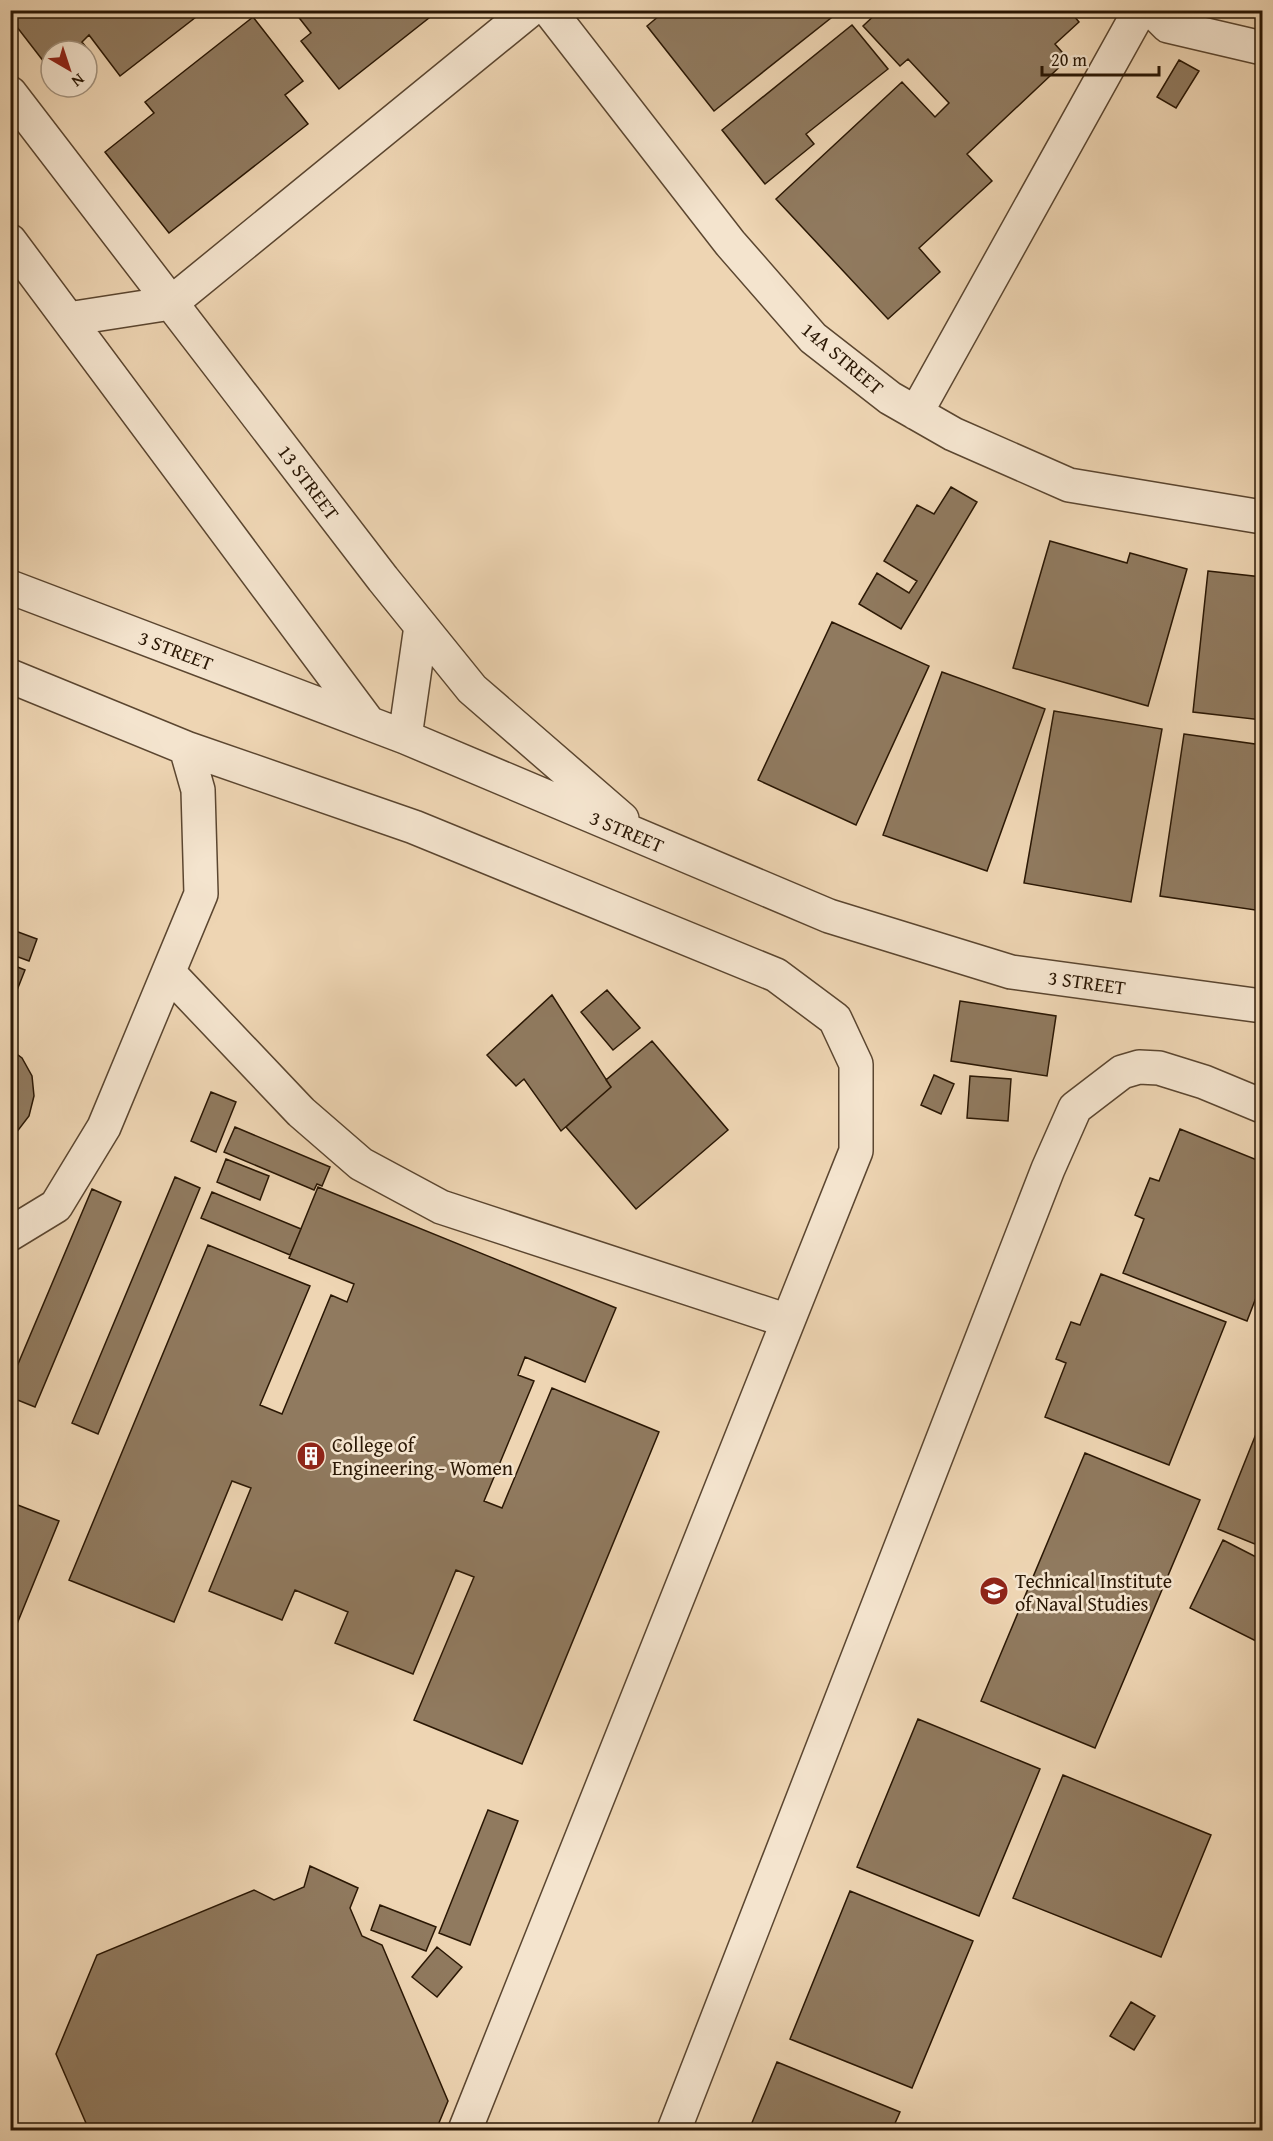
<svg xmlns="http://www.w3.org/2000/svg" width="1273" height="2141" font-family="'Gentium Book Plus',serif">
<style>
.building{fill:#907a5f;stroke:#2a1704;stroke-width:1.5}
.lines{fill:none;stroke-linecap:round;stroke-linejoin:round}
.minor-casing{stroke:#5b4630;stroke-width:36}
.minor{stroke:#f4e4ce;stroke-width:33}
.labels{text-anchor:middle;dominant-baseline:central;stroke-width:5;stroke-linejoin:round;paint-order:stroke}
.street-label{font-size:20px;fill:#2a1704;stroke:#f4e4ce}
.poi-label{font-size:20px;fill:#2a1704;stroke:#f4e4ce;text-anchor:start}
</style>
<rect width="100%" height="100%" fill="#eed5b3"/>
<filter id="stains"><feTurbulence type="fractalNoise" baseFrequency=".00333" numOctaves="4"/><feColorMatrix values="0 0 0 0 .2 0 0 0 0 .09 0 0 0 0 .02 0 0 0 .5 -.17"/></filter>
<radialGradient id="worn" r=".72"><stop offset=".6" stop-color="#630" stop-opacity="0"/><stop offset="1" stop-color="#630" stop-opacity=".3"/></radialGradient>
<path class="building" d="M10 10H205L120 76 89 35 82 42 92 55 87 59V51H51V71L10 18Z
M293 10H439L339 89 301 41 311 33Z
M666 10H841L714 111 647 26Z
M880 10H1069L1079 22 1055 44 1068 59 967 154 992 181 919 248 940 272 888 319 776 199 902 82 935 117 949 103 908 59 900 66 863 26Z
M253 17 303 81 285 95 308 124 169 233 105 152 154 113 145 102Z
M852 25 888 69 806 134 814 144 765 184 722 130Z
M1179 60 1199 71 1176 108 1157 97Z
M951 487 977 502 901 629 859 604 877 573 909 593 917 581 884 561 917 505 934 514Z
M1050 541 1127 563 1130 553 1187 569 1148 706 1013 668Z
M1208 571 1262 577V720L1193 712Z
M832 622 929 666 856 825 758 780Z
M942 672 1045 709 987 871 883 835Z
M1054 711 1162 729 1131 902 1024 883Z
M1184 734 1262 745V911L1160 896Z
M10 929 37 939 29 961 10 954Z
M10 964 25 970 10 1008Z
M607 990 640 1028 613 1050 581 1012Z
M552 995 611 1087 561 1131 524 1079 516 1086 487 1055Z
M960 1001 1056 1016 1047 1076 951 1061Z
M652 1041 728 1130 636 1209 566 1127 611 1087 606 1080Z
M10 1049 22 1058 32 1076 34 1096 29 1116 16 1133 10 1136Z
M934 1075 954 1084 941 1114 921 1105Z
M970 1076 1011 1079 1008 1121 967 1118Z
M211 1092 236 1102 216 1152 191 1141Z
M235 1127 330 1167 322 1186 317 1184 314 1190 224 1152Z
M1180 1129 1262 1162V1282L1247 1321 1123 1273 1144 1219 1135 1215 1150 1178 1159 1181Z
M226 1159 269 1176 260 1200 217 1182Z
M175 1177 200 1188 98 1434 72 1423Z
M318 1187 616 1308 585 1382 525 1357 518 1375 534 1381 484 1501 502 1508 552 1388 659 1432 522 1764 414 1720 474 1577 456 1570 413 1674 335 1643 348 1612 295 1590 282 1620 209 1591 251 1488 232 1481 174 1622 69 1580 208 1245 310 1286 260 1405 282 1414 331 1295 347 1302 354 1284 289 1258Z
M92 1189 121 1202 35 1407 10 1397V1383Z
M212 1192 301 1229 290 1255 201 1218Z
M1101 1274 1226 1322 1169 1465 1045 1417 1066 1363 1056 1359 1071 1322 1080 1325Z
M1262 1419V1547L1218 1529Z
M1085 1453 1200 1500 1095 1748 981 1701Z
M10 1502 59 1521 10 1641Z
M1223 1540 1262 1560V1644L1190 1608Z
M918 1719 1040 1769 979 1916 857 1867Z
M1063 1775 1211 1835 1161 1957 1013 1898Z
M488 1810 518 1821 470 1945 439 1933Z
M310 1866 358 1888 350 1908 362 1936 382 1945 448 2101 436 2130H89L56 2054 97 1955 254 1890 274 1900 304 1887Z
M850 1891 973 1941 912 2088 790 2039Z
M380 1905 436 1927 426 1951 371 1930Z
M437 1947 462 1967 437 1997 412 1977Z
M1131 2002 1155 2016 1134 2050 1110 2036Z
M777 2062 900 2112 892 2130H749Z"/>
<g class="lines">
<g class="minor-casing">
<path id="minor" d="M549 10 730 243 813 338 890 398 953 434 1069 485 1262 517
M1152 10 1168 26 1262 48
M10 93 383 579 472 689 622 819
M10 241 368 722
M68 319 171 303 530 10
M916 413 1140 10
M10 587 405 737 829 916 1011 972 1262 1006
M10 676 186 748 198 790 201 894 104 1127 56 1206 10 1234
M405 737 421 626
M186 748 414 827 776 975 835 1019 856 1064V1151L465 2130
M169 973 301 1112 361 1164 441 1207 788 1321
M674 2130 1048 1169 1075 1108 1122 1072 1139 1067 1159 1068 1204 1082 1262 1106"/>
</g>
<use href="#minor" class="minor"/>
</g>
<defs>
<g id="building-disc" transform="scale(1.5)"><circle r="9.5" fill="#8f2418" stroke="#f4e4ce"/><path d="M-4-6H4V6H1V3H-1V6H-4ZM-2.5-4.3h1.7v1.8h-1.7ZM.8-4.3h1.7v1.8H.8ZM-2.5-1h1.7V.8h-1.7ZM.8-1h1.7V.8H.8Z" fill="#fff"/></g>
<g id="university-disc" transform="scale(1.5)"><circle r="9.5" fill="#8f2418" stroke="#f4e4ce"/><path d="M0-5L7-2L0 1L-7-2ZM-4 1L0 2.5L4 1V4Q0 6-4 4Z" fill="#fff"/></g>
</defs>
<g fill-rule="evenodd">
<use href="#building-disc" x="311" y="1456"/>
<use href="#university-disc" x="994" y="1591"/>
</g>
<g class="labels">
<g class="street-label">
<text transform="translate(843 358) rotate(40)">14A STREET</text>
<text transform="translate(309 482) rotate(53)">13 STREET</text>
<text transform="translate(176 650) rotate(21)">3 STREET</text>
<text transform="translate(627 831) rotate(23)">3 STREET</text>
<text transform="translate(1087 982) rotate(8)">3 STREET</text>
</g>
<g class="poi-label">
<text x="332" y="1444">College of<tspan x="332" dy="23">Engineering - Women</tspan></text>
<text x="1015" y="1580">Technical Institute<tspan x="1015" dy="23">of Naval Studies</tspan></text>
</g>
</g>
<rect width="1273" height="2141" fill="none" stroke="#eed5b3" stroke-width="36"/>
<rect x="12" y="12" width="1249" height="2117" fill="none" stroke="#2a1704" stroke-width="3"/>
<rect x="18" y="18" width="1237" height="2105" fill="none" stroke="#2a1704" stroke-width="1.5"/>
<g transform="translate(69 69) rotate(141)"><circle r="28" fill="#f4e4ce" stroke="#a3927d" stroke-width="1.5"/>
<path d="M0-4.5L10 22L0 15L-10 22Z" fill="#8f2418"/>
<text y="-9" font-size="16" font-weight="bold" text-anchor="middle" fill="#2a1704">N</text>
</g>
<path d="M1042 66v9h117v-9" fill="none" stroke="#2a1704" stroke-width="3"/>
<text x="1051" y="66" font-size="18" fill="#2a1704" stroke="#f4e4ce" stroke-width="4.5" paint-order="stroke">20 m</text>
<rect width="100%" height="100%" filter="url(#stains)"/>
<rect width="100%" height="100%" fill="url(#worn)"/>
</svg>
